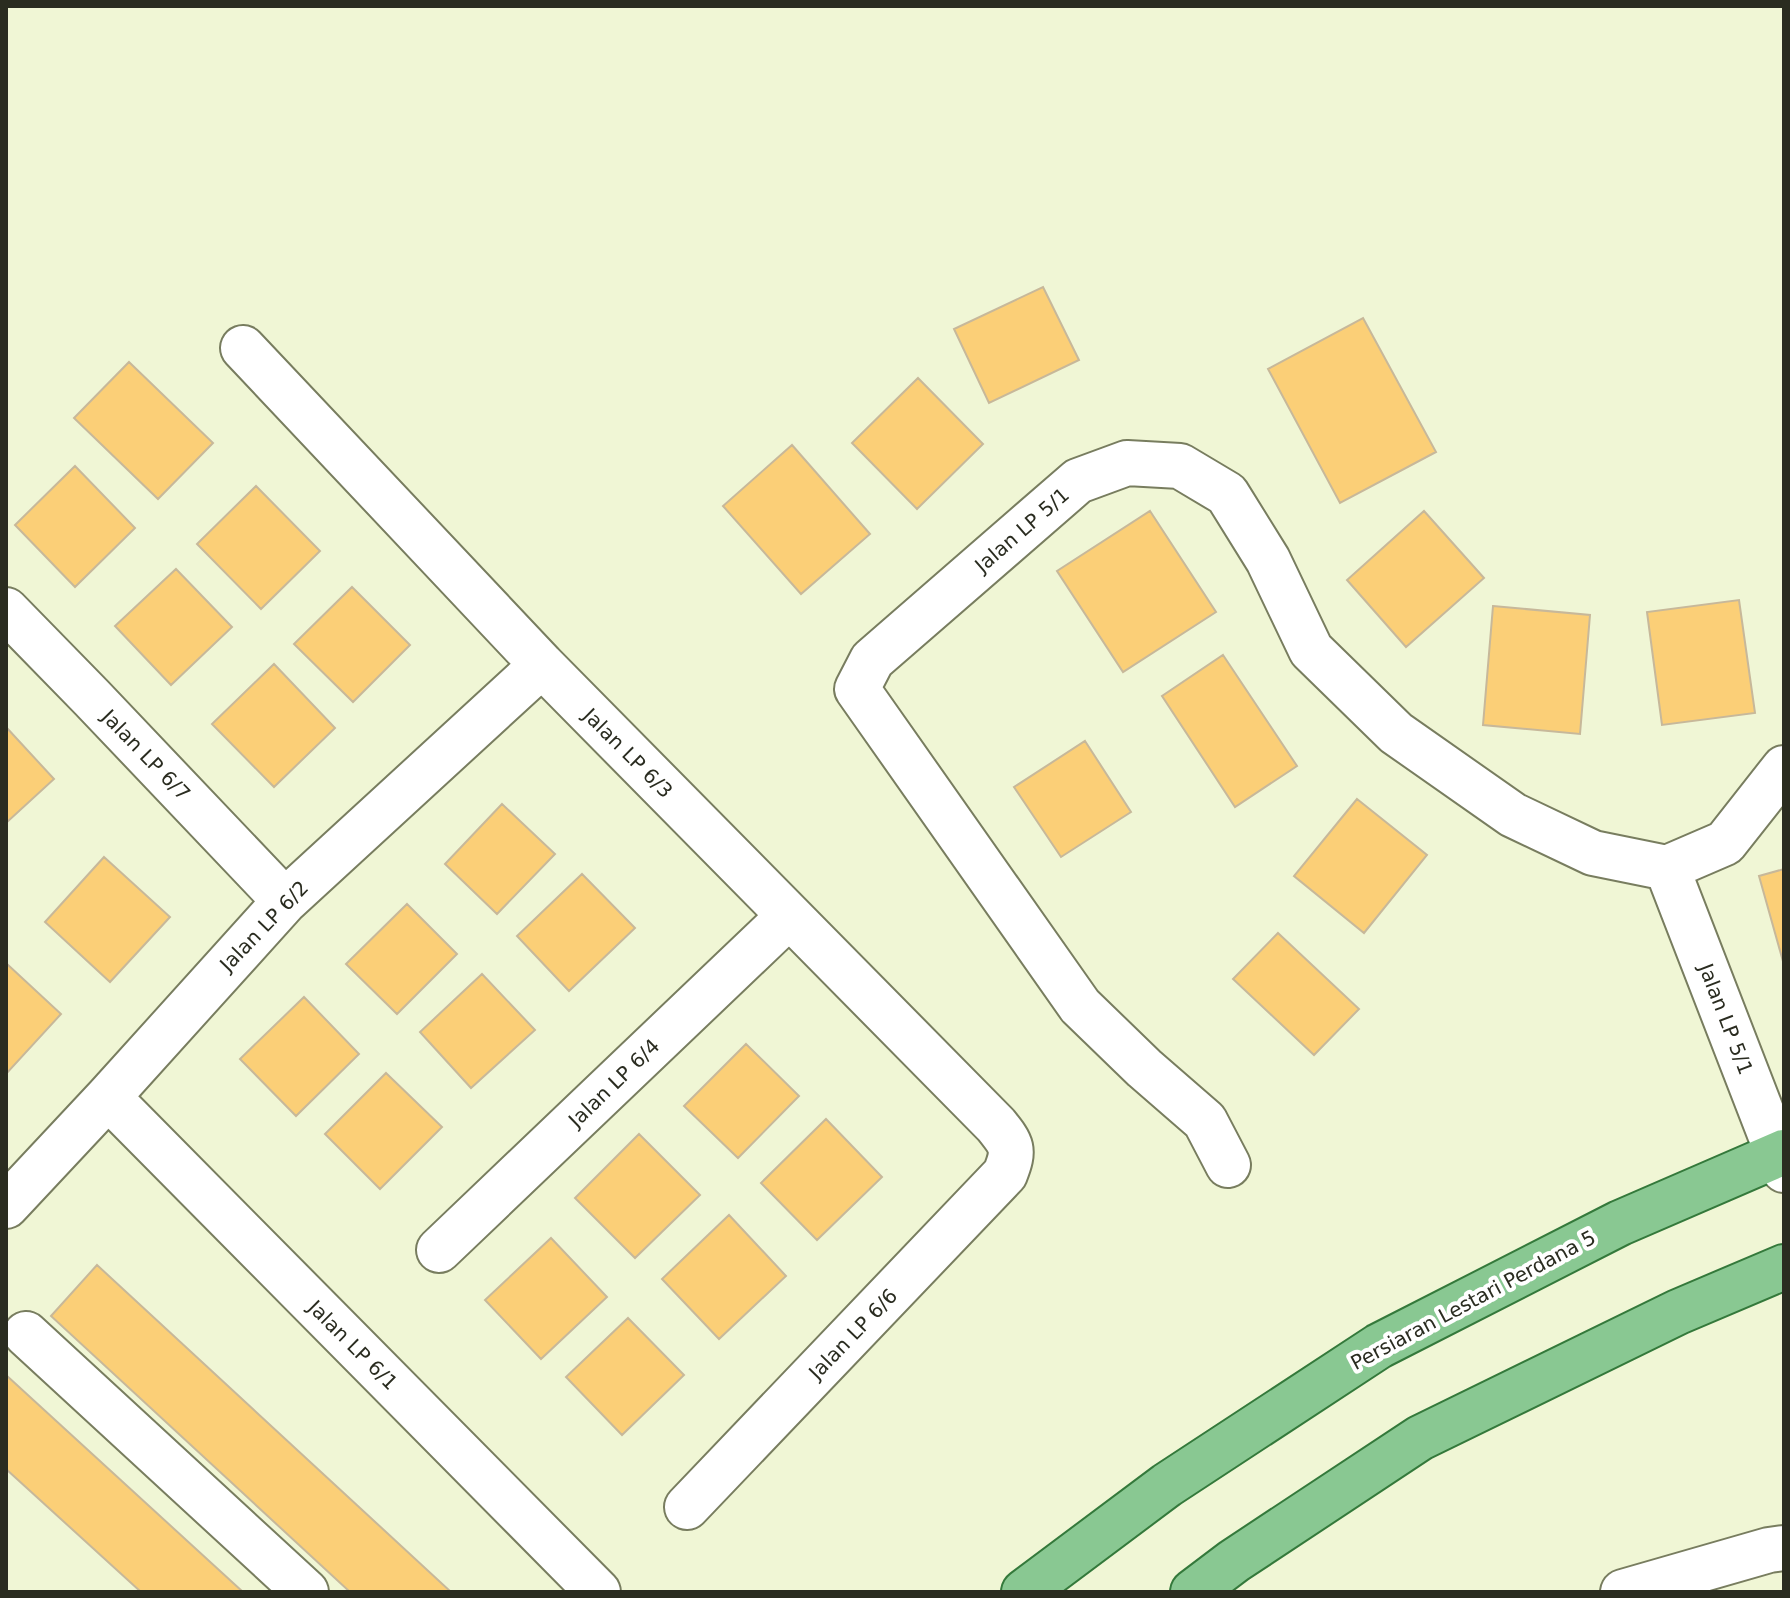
<svg xmlns="http://www.w3.org/2000/svg" width="1790" height="1598" font-family="'DejaVu Sans',sans-serif">
<style>
.building{fill:#fbcf77;stroke:#c7b89a;stroke-width:2}
.lines{fill:none;stroke-linecap:round;stroke-linejoin:round}
.minor-casing{stroke:#787d5f;stroke-width:48}
.major-casing{stroke:#34793b;stroke-width:48}
.minor{stroke:#fff;stroke-width:44}
.major{stroke:#89c892;stroke-width:44}
.labels{text-anchor:middle;dominant-baseline:central;stroke-width:8;stroke-linejoin:round;paint-order:stroke}
.street-label{font-size:20px;fill:#2a2c20;stroke:#fff}
</style>
<rect width="100%" height="100%" fill="#f0f6d5"/>
<path class="building" d="M1043 287 1079 360 989 403 954 329Z
M1363 318 1436 452 1340 503 1268 369Z
M129 362 213 443 158 499 74 418Z
M918 378 983 444 917 509 852 443Z
M792 445 870 534 801 594 723 506Z
M75 466 135 528 75 587 15 525Z
M256 486 320 551 261 609 197 544Z
M1150 511 1216 612 1123 672 1057 571Z
M1424 511 1484 578 1406 647 1347 580Z
M176 569 232 627 171 685 115 626Z
M352 587 410 645 353 702 294 644Z
M1739 600 1755 713 1662 725 1647 612Z
M1493 606 1590 615 1580 734 1483 725Z
M1223 655 1297 766 1235 807 1162 696Z
M274 664 335 728 274 787 212 724Z
M6 727 54 779 6 823Z
M1085 741 1131 812 1061 857 1014 787Z
M1357 799 1427 855 1364 933 1294 876Z
M502 804 555 854 497 914 445 864Z
M104 857 170 917 110 982 45 922Z
M1784 869V965L1759 876Z
M582 874 635 928 569 991 517 936Z
M407 904 457 954 397 1014 346 964Z
M1278 933 1359 1009 1314 1055 1233 979Z
M7 964 61 1014 6 1074V965Z
M482 974 535 1030 471 1088 420 1032Z
M304 997 359 1054 296 1116 240 1059Z
M746 1044 799 1096 738 1158 684 1106Z
M386 1073 442 1127 380 1189 325 1134Z
M826 1119 882 1177 817 1240 761 1183Z
M639 1134 700 1195 635 1258 575 1198Z
M729 1215 786 1276 719 1339 662 1279Z
M551 1238 607 1297 541 1359 485 1300Z
M97 1265 451 1592H350L51 1316Z
M628 1318 684 1375 622 1435 566 1377Z
M6 1375 243 1592H141L6 1469Z"/>
<g class="lines">
<g class="minor-casing">
<path id="minor" d="M243 348 542 665 996 1125C1012 1145 1015 1149 1005 1174L687 1507
M6 610 92 698 285 901
M1667 868 1784 1170
M108 1097 598 1592
M1228 1165 1205 1121 1144 1068 1080 1006 857 689 872 660 1078 481 1127 463 1180 466 1227 494 1268 560 1311 650 1396 733 1513 815 1593 853 1667 868 1725 843 1784 768
M6 1206 108 1097 285 901 542 665
M439 1250 789 916
M26 1334 306 1592
M1623 1592 1769 1550 1784 1548"/>
</g>
<g class="major-casing">
<path id="major" d="M1024 1592 1167 1485 1379 1346 1620 1223 1784 1152
M1193 1592 1234 1561 1420 1438 1678 1312 1784 1267"/>
</g>
<use href="#minor" class="minor"/>
<use href="#major" class="major"/>
</g>
<g class="labels">
<g class="street-label">
<text transform="translate(1022 530) rotate(-41)">Jalan LP 5/1</text>
<text transform="translate(628 753) rotate(45)">Jalan LP 6/3</text>
<text transform="translate(146 755) rotate(46)">Jalan LP 6/7</text>
<text transform="translate(264 926) rotate(-46)">Jalan LP 6/2</text>
<text transform="translate(1726 1019) rotate(69)">Jalan LP 5/1</text>
<text transform="translate(614 1083) rotate(-44)">Jalan LP 6/4</text>
<text transform="translate(1473 1300) rotate(-28)">Persiaran Lestari Perdana 5</text>
<text transform="translate(853 1334) rotate(-46)">Jalan LP 6/6</text>
<text transform="translate(353 1345) rotate(45)">Jalan LP 6/1</text>
</g>
</g>
<rect width="1790" height="1598" fill="none" stroke="#2a2c20" stroke-width="16"/>
</svg>
